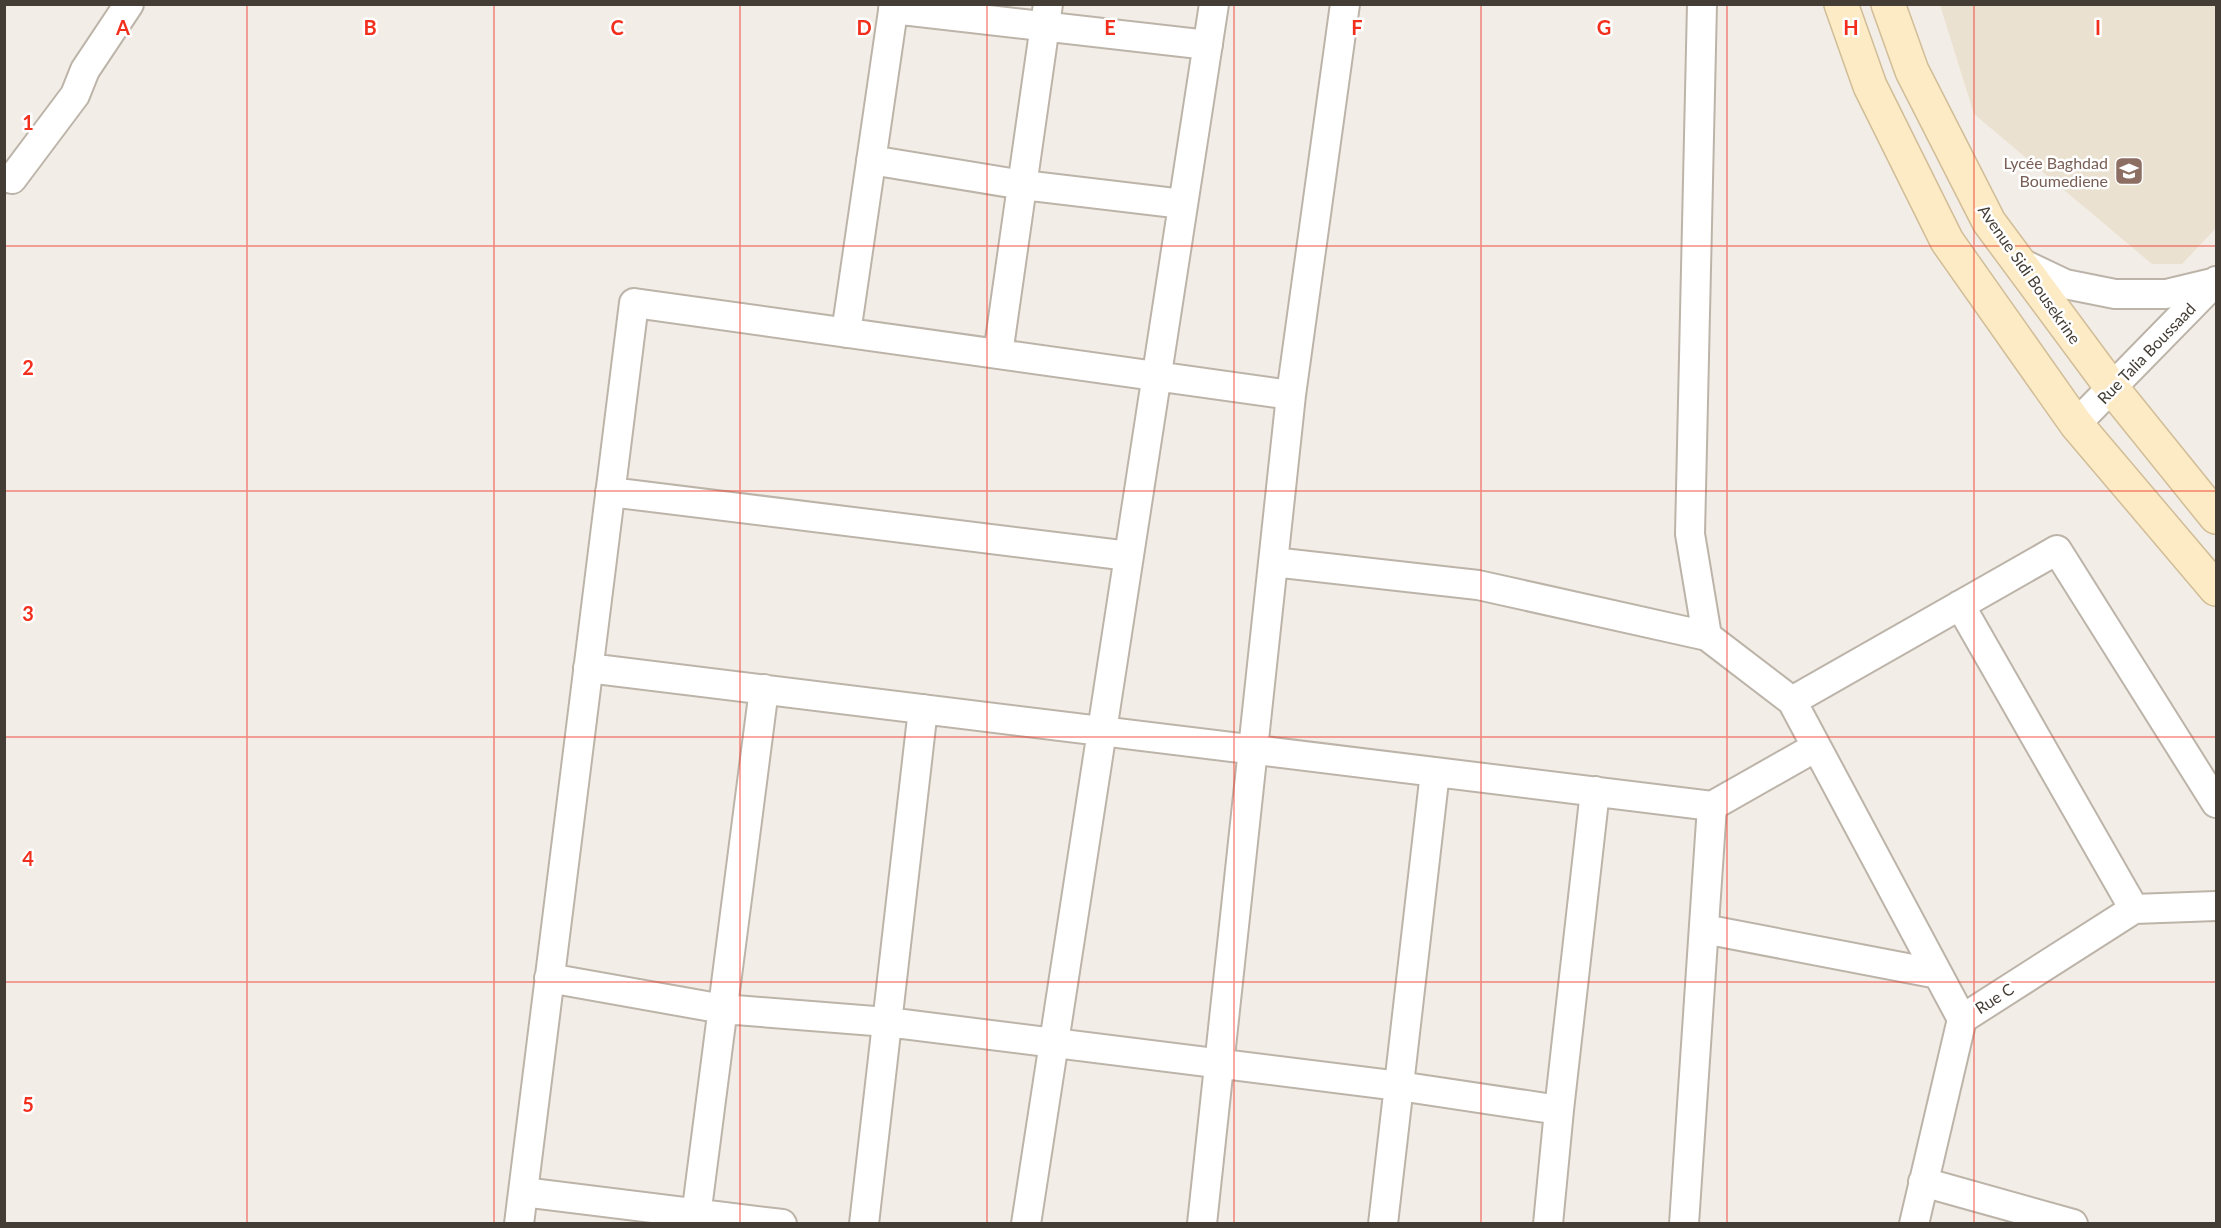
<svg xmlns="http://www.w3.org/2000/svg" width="2221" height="1228" font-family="Lato,sans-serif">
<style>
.education{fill:#ebe1d0}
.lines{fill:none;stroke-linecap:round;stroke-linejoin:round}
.street-casing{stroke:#bdb4a9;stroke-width:32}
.secondary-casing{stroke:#d1bd97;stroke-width:36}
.street{stroke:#fff;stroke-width:28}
.secondary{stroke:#fcebc5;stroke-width:33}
.grid{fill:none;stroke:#f22e1d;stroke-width:1.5;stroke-opacity:0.55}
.labels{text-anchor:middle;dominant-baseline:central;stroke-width:5;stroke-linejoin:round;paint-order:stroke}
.education-label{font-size:16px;fill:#785e54;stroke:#fff;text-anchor:end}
.street-label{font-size:16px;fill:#443d35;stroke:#fff}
.grid-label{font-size:20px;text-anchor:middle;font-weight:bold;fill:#f22e1d;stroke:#fff;stroke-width:5;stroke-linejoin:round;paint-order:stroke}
</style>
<rect width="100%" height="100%" fill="#f2ede6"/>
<path class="education" d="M1940 5H2216V228L2182 264H2152L1974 114Z"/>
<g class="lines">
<g class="street-casing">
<path id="street" d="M1702 4 1690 534 1707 636 1792 701
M893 9 1208 45
M871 160 1023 185 1183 204
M4 177 12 179 75 95 85 70 129 4
M2019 262 2065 284 2115 294H2166L2216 282
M846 333 894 4
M998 354 1048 4
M2076 424 2216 281
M610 492 1129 556
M1273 562 1478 585 1707 636
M1960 605 2134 909
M588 668 1712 806 1816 747
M1704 929 1938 974
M549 978 723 1009 887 1022 1399 1086 1559 1110
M1962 1019 1792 701 2057 550 2216 803
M1923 1182 2073 1224
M523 1192 782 1224
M519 1224 634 303 1291 395
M695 1224 764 689
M864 1224 923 709
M1026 1224 1214 4
M1202 1224 1291 395 1345 4
M1383 1224 1435 772
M1548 1224 1559 1110 1595 791
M1684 1224 1712 806
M1914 1224 1962 1019 2134 909 2216 906"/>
</g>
<g class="secondary-casing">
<path id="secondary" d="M1841 4 1870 86 1947 241 2076 424 2216 589
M1888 4 1912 71 1989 222 2112 388 2216 517"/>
</g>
<use href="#street" class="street"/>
<use href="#secondary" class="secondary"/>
</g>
<path class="grid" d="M247 4V1224M494 4V1224M740 4V1224M987 4V1224M1234 4V1224M1481 4V1224M1727 4V1224M1974 4V1224M4 246H2216M4 491H2216M4 737H2216M4 982H2216"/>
<defs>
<g id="school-square" transform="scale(1.5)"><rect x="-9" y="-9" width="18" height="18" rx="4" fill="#8d6e63" stroke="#fff"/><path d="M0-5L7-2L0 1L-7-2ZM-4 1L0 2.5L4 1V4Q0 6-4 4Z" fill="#fff"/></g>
</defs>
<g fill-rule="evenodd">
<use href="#school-square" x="2129" y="171"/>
</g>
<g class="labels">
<g class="education-label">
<text x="2108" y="162">Lycée Baghdad<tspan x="2108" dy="18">Boumediene</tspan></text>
</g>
<g class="street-label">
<text transform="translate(2030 274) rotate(55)">Avenue Sidi Bousekrine</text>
<text transform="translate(2146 353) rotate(-46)">Rue Talia Boussaad</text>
<text transform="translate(1994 998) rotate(-33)">Rue C</text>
</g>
</g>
<g class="grid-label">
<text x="123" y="35">A</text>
<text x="370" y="35">B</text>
<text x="617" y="35">C</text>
<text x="864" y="35">D</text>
<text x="1110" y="35">E</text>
<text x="1357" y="35">F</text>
<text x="1604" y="35">G</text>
<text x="1851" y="35">H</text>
<text x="2098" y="35">I</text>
<text x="28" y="130">1</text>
<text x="28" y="375">2</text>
<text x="28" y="621">3</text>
<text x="28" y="866">4</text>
<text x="28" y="1112">5</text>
</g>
<rect width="2221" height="1228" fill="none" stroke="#443d35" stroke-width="12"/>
</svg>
